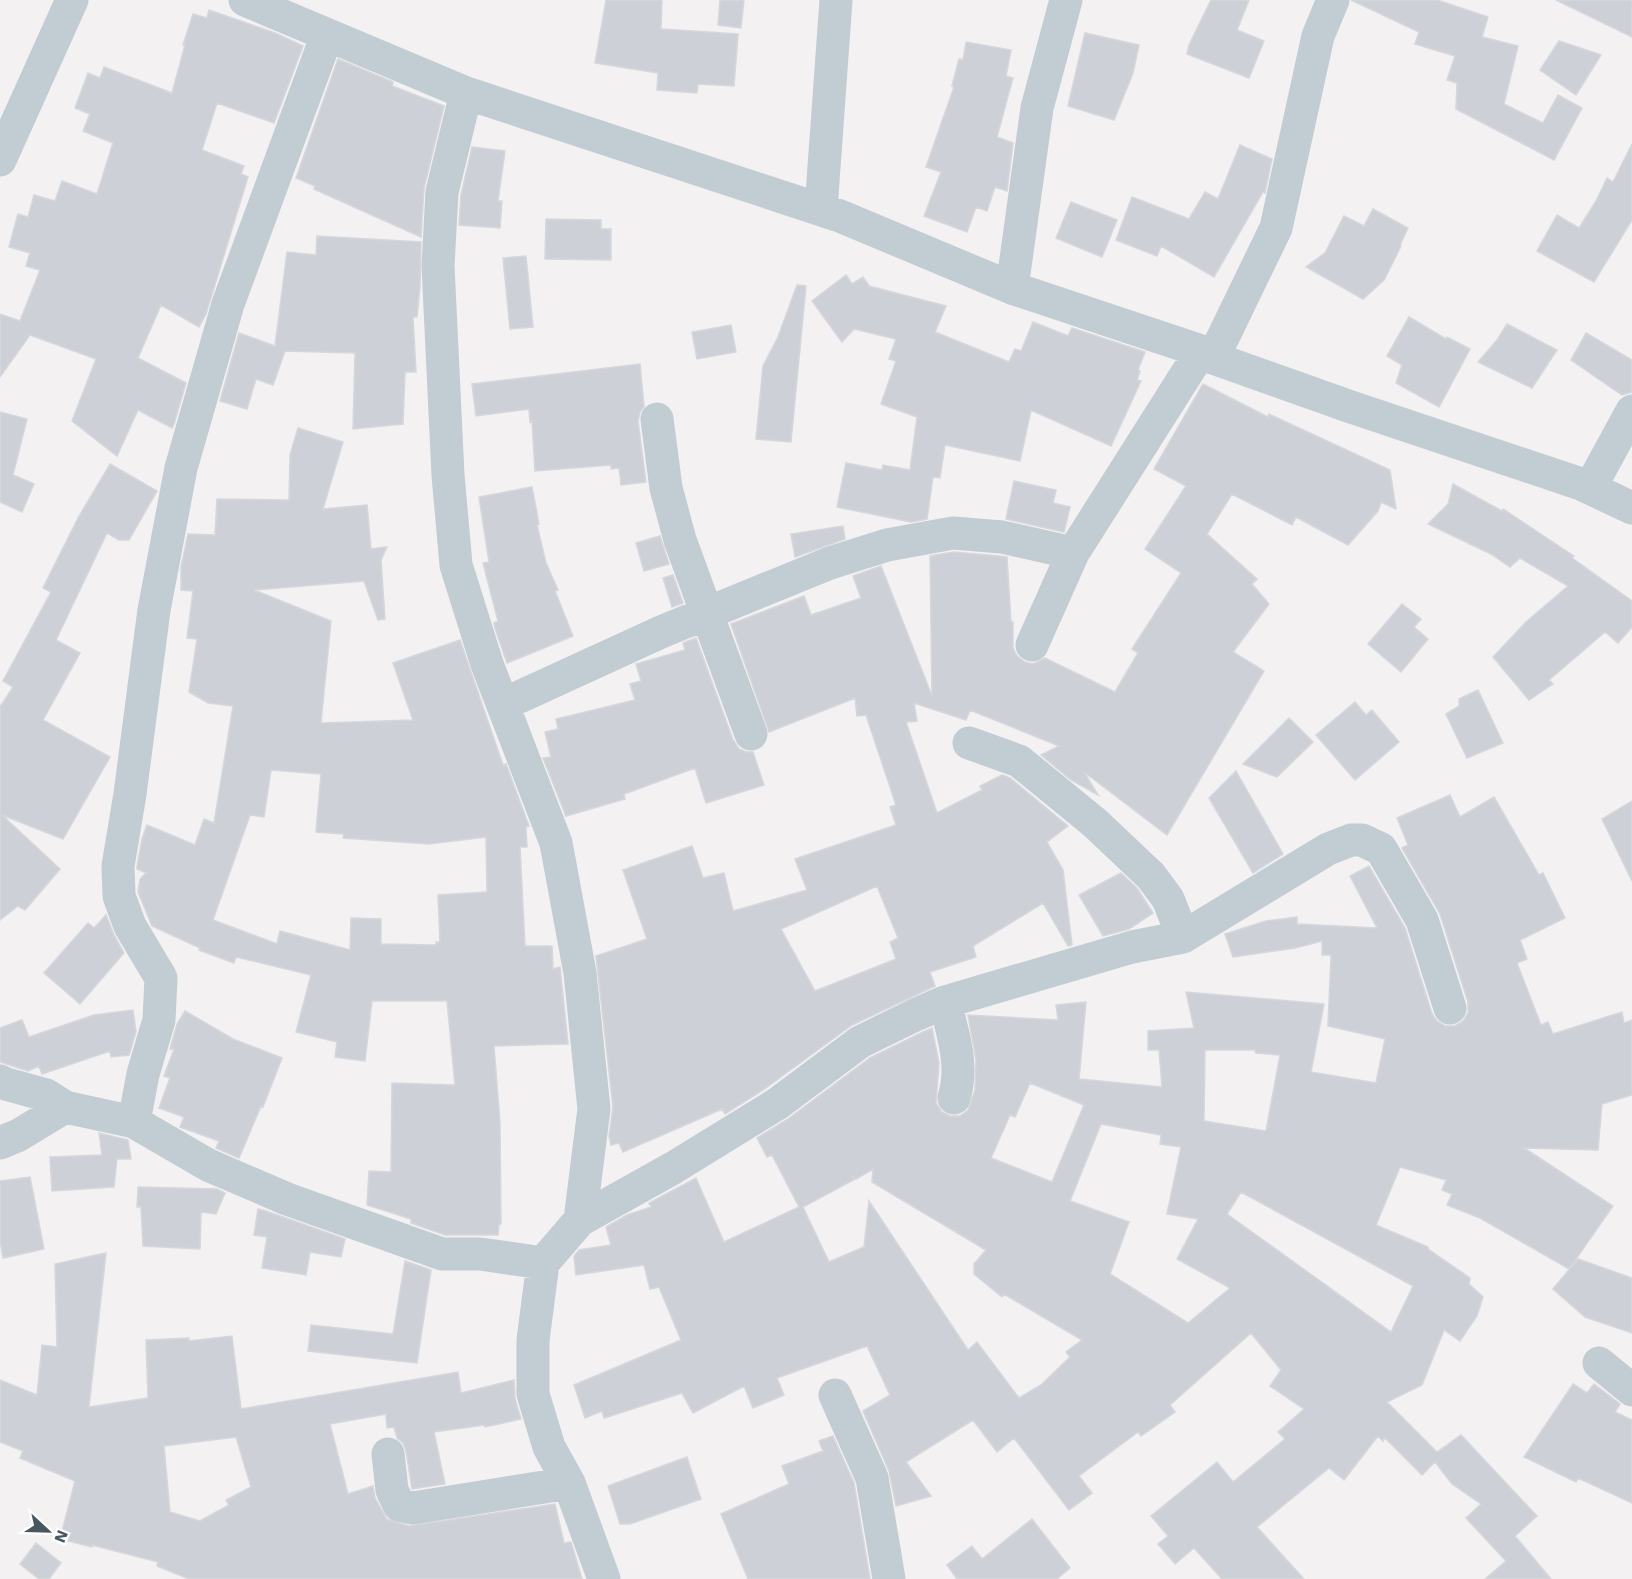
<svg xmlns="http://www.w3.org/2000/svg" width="1632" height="1579" font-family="'Work Sans',sans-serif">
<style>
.building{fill:#cdd0d6;stroke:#d5d7dd;stroke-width:1.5;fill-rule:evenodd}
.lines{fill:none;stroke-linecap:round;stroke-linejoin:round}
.minor{stroke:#c1ccd3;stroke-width:33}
</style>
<rect width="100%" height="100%" fill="#f3f1f1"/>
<path class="building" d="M606 0H662L661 29 738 34 734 86 698 84 697 93 657 90 658 73 595 63Z
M720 0H744L741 28 718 25Z
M1211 0H1249L1237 30 1264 41 1249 78 1187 54 1189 45Z
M1351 0H1437L1488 17 1482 37 1518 46 1504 104 1543 123 1558 95 1582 108 1554 160 1456 109 1457 83 1447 80 1455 56 1415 44 1419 32Z
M1556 0H1632V37Z
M209 10 275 33 303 46 274 123 217 103 202 150 244 166 241 174 248 177 206 314 199 327 161 305 138 358 186 383 174 424 172 428 138 410 117 456 72 421 96 359 30 335 0 377V314L20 321 40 270 26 266 30 253 9 247 18 214 28 217 34 195 55 201 62 181 97 194 113 143 83 131 90 114 75 108 88 73 100 78 104 67 172 93 185 45H183L193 14 207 18Z
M1085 33 1139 45 1133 73 1114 120 1068 106Z
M1559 41 1601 55 1576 95 1540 70Z
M966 42 1011 50 1006 76 1013 78 997 137 1013 143 1007 191 995 187 987 211 976 207 967 232 924 216 941 172 926 167 954 87 952 86 959 59 963 60Z
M338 59 393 82 392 86 444 106 424 188 421 237 314 189 315 186 296 178Z
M1632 144V220L1594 282 1537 251 1557 215 1579 228 1596 201 1607 178 1613 182Z
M1240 145 1272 159 1265 193 1263 192 1214 277 1161 246 1157 256 1116 240 1132 197 1189 219 1205 192 1218 199Z
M472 147 505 151 498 201H502L500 228 459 225 461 195Z
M1071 202 1117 220 1102 257 1056 238Z
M1373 209 1408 228 1400 245 1401 246 1384 280 1363 299 1306 267 1325 253 1344 216 1364 226Z
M546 219 601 220V229H611V260L545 259Z
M317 236 421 242 420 286 417 317H413L416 372H405L403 424 353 429 355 353 285 351 273 385 256 379 247 409 220 401 239 333 275 346 287 252 316 255Z
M526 256 533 327 510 329 503 258Z
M846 275 852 284 863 277 869 286 946 306 935 332 1009 362 1015 349 1021 351 1033 322 1068 336 1072 328 1145 352 1138 370 1140 371 1137 380 1141 381 1111 446 1031 410 1020 461 945 445 940 478 933 477 927 519 911 522 837 507 846 463 882 470 883 465 910 470 917 417 881 404 896 361 889 359 896 339 854 329 842 342 812 301Z
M797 285 806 286 791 442 756 439 763 366 778 337Z
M1409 317 1446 339 1447 337 1470 349 1439 407 1396 383 1402 365 1387 356Z
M1507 324 1557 350 1532 388 1478 362 1497 340Z
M731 325 736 352 697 359 692 332Z
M1586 333 1632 360V392L1622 395 1571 360Z
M640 364 644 407 640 412 638 421 646 482 621 485 619 468 611 469V465L535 471 532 421 530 422 529 409 476 416 472 384Z
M1203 384 1268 417 1269 414 1390 470 1396 509 1381 502 1378 511 1348 545 1296 517 1292 525 1232 494 1207 534 1257 579 1252 584 1269 604 1233 652 1264 671 1167 835 1084 772 1098 795 1071 780 1041 755 1059 746 970 710 966 720 914 703 917 721 906 722 937 813 982 790 980 786 1002 775 1010 778 1068 826 1047 842 1063 870 1072 945 1068 946 1043 903 973 946 976 957 930 972 935 986 852 1025 766 1088 725 1114 722 1109 623 1152 619 1143 611 1145 609 1136 613 1107 596 956 647 939 623 870 692 846 703 878 724 873 733 911 807 890 795 859 896 825 890 807 896 805 866 715 857 716 855 698 769 732 731 624 804 596 811 615 861 598 853 576 881 566 932 696 930 556 954 552 999 556 1007 557 1011 622H1013V648L1017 656 1025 662 1033 664 1045 658 1115 692 1138 653 1132 649 1181 573 1145 549 1186 486 1154 469ZM877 886 898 938 890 942 896 959 815 991 781 929Z
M0 412 27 419 13 475 34 484 22 512 0 502Z
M298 428 343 442 323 509 367 505 371 549 387 547 381 560 385 619 378 620 364 581 254 590 331 621 321 723 413 720 393 663 460 640 503 765 506 764 529 826 526 827 527 847H520L525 946H552L553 969 560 967 561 976 568 1044 494 1046 500 1123 501 1224H499L498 1235H445L411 1223V1219L367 1205 369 1171 391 1172 392 1083 455 1085 447 1001H372L365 1061 335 1057 337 1042 296 1032 311 975 236 957 234 963 199 950 200 948 152 926 138 892 140 879 146 873 137 869V867L142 839 147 825 195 845 204 819 214 823 233 706 208 703 189 692 197 639 187 638 193 591 181 590V567L188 534 215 535 217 499 289 500 290 455ZM271 770 321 774 316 832 344 834 343 838 429 844 486 837 487 892 438 895 440 942H436V945L381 944V919L351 918 350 950 280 931 277 944 213 920 250 815 264 817Z
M110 464 157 491 129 540H119L107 533 56 640 80 653 43 720 110 757 63 839 2 815 60 869 25 910 18 906 0 920V707L13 687 3 681 51 592 43 588 78 518Z
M1014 481 1056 490 1053 503 1070 507 1064 532 1006 519Z
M1453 484 1502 511 1503 509 1574 556 1572 558 1632 601V627L1618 643 1605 632 1549 680 1553 684 1529 700 1493 657 1526 622 1568 586 1520 558 1510 567 1491 554 1428 524 1448 504Z
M532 487 539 524 537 525 546 563 558 590 555 591 573 636 507 663 495 628 494 623 498 621 483 563 489 562 479 497Z
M843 526 845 539 795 557 791 534Z
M660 536 669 564 644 571 636 543Z
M673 575 683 603 672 607 663 578Z
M1402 604 1421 619 1414 627 1428 639 1401 672 1368 644Z
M696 638 733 740 739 749 747 752H753L764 785 706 803 695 768 624 794 625 799 566 816 543 758 551 757 545 732 558 729 556 719 635 700 630 684 641 681 636 664 685 650 683 643Z
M1478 690 1503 743 1467 758 1446 714 1459 706V699Z
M1355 702 1366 715 1372 710 1399 742 1355 780 1316 735Z
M1289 718 1313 742 1277 777 1243 764Z
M1236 771 1283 854 1253 873 1209 798Z
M1450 795 1460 817 1494 797 1539 875 1543 873 1565 918 1520 940 1527 959 1517 963 1541 1025 1548 1022 1553 1034 1622 1012 1624 1023 1632 1020V1095L1602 1104 1598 1150 1524 1148 1613 1206 1569 1269 1480 1218 1447 1205 1452 1194 1442 1190 1446 1180 1400 1167 1376 1225 1428 1247V1249L1470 1278 1469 1284 1483 1297 1477 1316 1460 1341 1444 1330 1422 1385 1387 1402 1437 1452 1461 1435 1537 1516 1515 1536 1551 1579H1485L1506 1561 1466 1518 1481 1504 1452 1484 1435 1462 1422 1475 1385 1438 1383 1441 1378 1436 1344 1480 1329 1468 1257 1527 1304 1579H1222L1194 1548 1175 1564 1158 1544 1168 1536 1151 1516 1217 1462 1233 1482 1285 1439 1278 1432 1304 1409 1270 1386 1281 1370 1251 1333 1170 1405 1175 1412 1141 1436 1138 1432 1079 1476 1092 1493 1069 1510 1014 1438 997 1452 973 1420 906 1462 931 1496 896 1506 889 1471 863 1411 890 1395 867 1346 777 1378 784 1395 753 1408 744 1386 693 1413 682 1393 604 1418 602 1411 585 1418 574 1385 681 1340 659 1287 650 1289 644 1265 576 1275 574 1256 579 1250 611 1245 606 1227 627 1215 651 1207 649 1203 696 1178 724 1242 799 1207 772 1155 767 1157 757 1138 788 1119 870 1058 923 1032 932 1028 939 1063 936 1103 942 1112 950 1116H960L968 1110 975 1090 976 1060 968 1015 1058 1020 1056 1005 1086 1002 1079 1079 1162 1087 1159 1050H1148V1031L1194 1028 1186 992 1324 1004 1311 1072 1376 1083 1385 1039 1328 1026 1331 955H1322V941L1295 948 1233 957 1225 934 1266 921 1297 917V924L1377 928 1350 876 1369 866 1405 928 1432 1014 1437 1021 1445 1026H1455L1463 1021 1468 1013V1002L1440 914 1402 848 1408 845 1397 818ZM1205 1050H1255L1256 1053 1280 1055 1266 1131 1204 1121ZM1030 1083 1084 1105 1052 1182 991 1158 1010 1115 1015 1117ZM1101 1124 1161 1135 1160 1144 1181 1147 1167 1214 1198 1219 1177 1259 1230 1288 1188 1323 1110 1274 1129 1222 1070 1201ZM873 1169 872 1182 986 1250 974 1264V1274L1002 1297 1004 1294 1082 1340 1066 1352 1070 1357 1041 1385 1019 1398 977 1342 968 1350 869 1201 864 1247 829 1262 803 1207 855 1179 852 1176 856 1179ZM1241 1192 1413 1286 1391 1332 1227 1214Z
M1632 801V881L1602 819Z
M1121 873 1137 888 1153 913 1129 929 1103 936 1079 895Z
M106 915 114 935 124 953 80 1004 44 973 88 923 94 928Z
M133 1010 136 1032 129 1055 111 1057 110 1051 42 1074 39 1066 28 1071 0 1062V1028L22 1020 29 1037 94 1015Z
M185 1011 233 1039 282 1058 263 1107 261 1106 239 1158 216 1148 219 1141 180 1127 184 1117 159 1108 170 1078 164 1076 174 1049H170L177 1024Z
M99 1133 128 1140 131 1159H117L114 1187 52 1191 50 1157 102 1155Z
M30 1177 44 1249 3 1258 0 1240V1181Z
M138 1187 217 1189 225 1193 216 1214 201 1212 200 1249 143 1246 141 1207H137Z
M258 1209 266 1211 345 1239 341 1257 310 1252 306 1275 262 1268 267 1237 254 1235Z
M106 1253 89 1407 148 1398 146 1340 189 1338V1341L232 1336 241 1409 458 1372 461 1393 514 1380 515 1399 521 1419 485 1427 484 1425 434 1432 445 1484 412 1489 406 1451 403 1443 397 1438 394 1427 387 1428 386 1414 330 1424 348 1494 373 1486 375 1498 387 1519 409 1526 555 1504 564 1543 571 1542 582 1579H189L157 1566 158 1562 92 1545V1547L60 1539 75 1481 20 1458 23 1451 0 1442V1380L37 1395 42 1345 57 1347 55 1264ZM236 1437 251 1487 226 1500 229 1505 200 1521 170 1512 164 1446Z
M1578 1259 1632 1278V1333L1585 1317 1553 1289Z
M405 1261 431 1270 417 1363 308 1351 311 1325 393 1334Z
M1573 1384 1587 1393 1594 1384 1620 1404 1615 1412 1632 1420V1503L1578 1478 1576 1482 1524 1457Z
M833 1436 854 1483 870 1579H748L721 1514 789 1484 782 1466 823 1451 819 1441Z
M687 1457 701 1499 630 1524H620L608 1486Z
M1032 1519 1070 1568 1057 1579H957L947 1565 972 1546 982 1559Z
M36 1543 61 1563 49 1579H39L20 1564Z"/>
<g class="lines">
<path class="minor" d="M245 0 466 93 840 216 1012 288 1201 351 1213 358 1351 407 1581 484 1632 508
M466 93 442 192 438 266 448 475 456 565 487 664 556 843 580 973 594 1109 580 1220 543 1263 533 1340V1394L549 1447 569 1483 604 1579
M0 160 72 0
M821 209 836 0
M1012 288 1037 108 1066 0
M1213 358 1276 228 1318 36 1333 0
M657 419 666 488 680 540 751 734
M1590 488 1632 411
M1032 645 1073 553 1201 351
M504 704 661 632 830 563 887 545 953 533 1002 537 1073 553
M969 743 1019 761 1095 823 1151 876 1168 899 1183 937
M945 1002C953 1035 964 1065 954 1098
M0 1081 6 1084 46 1095 65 1107 134 1122 208 1165 287 1199 442 1254H480L543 1263
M134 1122 143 1074 159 1020 161 978 130 926 119 896 118 866 130 794 154 610 181 468 228 304 327 35
M0 1143 19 1135 65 1107
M580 1220 673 1168 777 1104 860 1042 915 1015 945 1002 1132 947 1183 937 1328 849 1351 840H1362L1381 849 1422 920 1450 1008
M1599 1363 1632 1390
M835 1395 872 1478 889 1579
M388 1454 392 1490 399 1505 413 1508 569 1483"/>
</g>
<g transform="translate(48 1531) rotate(112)" stroke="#ffffff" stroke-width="4.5" paint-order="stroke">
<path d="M0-4.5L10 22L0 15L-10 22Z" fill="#485660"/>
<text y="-9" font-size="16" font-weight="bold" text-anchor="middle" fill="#485660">N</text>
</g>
</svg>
